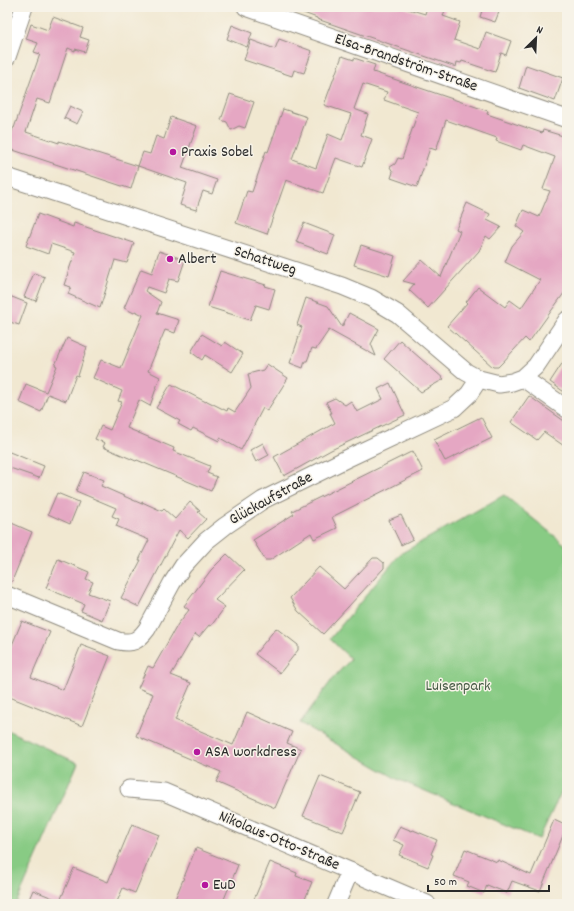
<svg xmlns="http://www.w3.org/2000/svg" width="574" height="911" font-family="Dekko,sans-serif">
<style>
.green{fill:#88cb84;stroke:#5a7b58}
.building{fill:#e5a7c3}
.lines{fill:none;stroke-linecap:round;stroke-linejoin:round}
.minor-casing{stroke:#8e8a7e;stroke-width:19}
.minor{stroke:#fff;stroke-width:17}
.poi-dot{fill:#b5179e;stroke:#f7f3e8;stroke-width:1.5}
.labels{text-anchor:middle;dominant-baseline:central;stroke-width:3;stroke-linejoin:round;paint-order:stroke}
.street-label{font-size:16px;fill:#2b2b2b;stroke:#f7f3e8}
.poi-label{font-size:16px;fill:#2b2b2b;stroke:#f7f3e8;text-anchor:start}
.park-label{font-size:16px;fill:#475b46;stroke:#f7f3e8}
</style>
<rect width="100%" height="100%" fill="#f7f3e8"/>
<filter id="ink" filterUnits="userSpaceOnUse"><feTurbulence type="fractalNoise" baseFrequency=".025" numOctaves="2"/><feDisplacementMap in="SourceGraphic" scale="8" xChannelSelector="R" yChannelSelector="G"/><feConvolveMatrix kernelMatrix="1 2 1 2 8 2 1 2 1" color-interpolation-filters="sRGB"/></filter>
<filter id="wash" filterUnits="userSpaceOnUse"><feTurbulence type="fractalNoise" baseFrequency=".012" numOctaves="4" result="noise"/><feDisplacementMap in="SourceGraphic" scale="16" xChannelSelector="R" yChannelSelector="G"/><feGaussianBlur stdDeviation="0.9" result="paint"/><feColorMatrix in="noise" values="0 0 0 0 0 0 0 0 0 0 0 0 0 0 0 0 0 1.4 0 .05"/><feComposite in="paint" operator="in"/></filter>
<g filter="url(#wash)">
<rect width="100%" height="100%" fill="#f1e8d1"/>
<path class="green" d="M504 495 567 546V780L539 839 397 779 300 723 334 677 351 659 330 639 400 554Z
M7 730 78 763 16 904H7Z"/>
<g id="blocks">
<path class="building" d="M293 7H402L425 14 427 7H446L443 16 460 22 454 40 480 49 486 32 511 41 506 55 501 53 495 72 462 61 461 63 457 62 456 67 317 19V18L293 9Z
M483 7H501L495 22 480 17Z
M53 17 83 28 80 37 89 40 85 52 75 49V51L68 48 50 103 37 99 26 132 59 143V141L138 166 131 189 7 148 13 128H14L40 54 34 52 38 43 26 39 31 24 48 30Z
M232 25 252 33 247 47 227 39Z
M279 39 312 51 304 73 294 70 292 76 244 60 251 40 275 49Z
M342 56 354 60V58L375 65 373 72 488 111 487 114 542 133 543 130 563 136 566 129H567V289L529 342 525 338 502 363 498 367H493L447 326 467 303 466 302 478 287 505 307 510 300 521 308 540 280 505 262 512 246 524 232 516 226 523 210 539 217 550 191 543 189 555 157 523 145 521 150 496 141 497 138 446 120 436 150 430 148 417 187 391 178 393 172 390 167 395 164 398 158 402 159 418 112 384 100 387 92 363 84 354 109 368 114 361 135 372 139 362 167 336 158 323 193 286 180 267 234 236 223 247 191 252 192 266 151 268 152 283 109 307 117 292 159 316 168 328 134 342 140 351 114 324 105Z
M526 65 563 78 555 101 519 88Z
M230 94 254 102 245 128 239 126 231 130 227 122 221 120Z
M70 106 83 112 77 124 64 118Z
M171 117 197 126 182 168 217 180 212 194 203 191 196 210 180 205 187 183 138 166 143 152 150 154 156 136 164 139Z
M467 203 490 214 487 220 501 227 490 239 486 236 479 251 428 308 409 290 414 284 403 281 422 260 441 277 460 231 456 229Z
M38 214 73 227 74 223 134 243 127 263 115 260 100 308 68 294 71 287 64 285 75 252 51 244 48 254 26 246Z
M304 223 335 235 328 254 296 242Z
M361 245 395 256 389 276 354 265Z
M159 251 185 260 178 281 169 279 164 293 147 287 145 291 161 302 157 313 179 320 175 333 165 330 148 371 160 377 150 406 139 400 127 428 174 448 173 451 210 466 207 473 217 477 211 491 137 460 136 461 103 447 105 443 95 439 101 426 110 430 122 402 118 401 122 391 93 378 101 360 121 368 143 315 135 311 134 313 124 308 141 269 152 273Z
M220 271 266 285 265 286 275 289 269 309 256 305 250 320 208 307Z
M34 273 45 277 36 301 24 297Z
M7 295 27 303 19 325 7 321Z
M306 298 328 306 342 327 349 313 379 329 371 344 376 356 329 330 316 349 312 348 307 361H305L303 368 290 363 299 337H298L302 327 297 325Z
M202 334 222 346 225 342 243 354 232 372 205 355 202 360 191 352Z
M67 338 87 347 78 376 76 375 66 401 48 394 41 412 19 402 26 384 46 392 57 366 55 365Z
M400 340 412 351 444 379 421 392 384 359Z
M567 356V394L550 382Z
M267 364 288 378 267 411 263 408 241 450 220 438 219 441 193 428 191 431 178 424 180 421 156 408 171 384 206 402 207 401 227 411 228 408 235 412 251 388 248 374 263 370Z
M390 383 405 415 331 450 284 476 274 457 335 423 330 413H332L326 402 335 398 345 405 351 401 357 412 383 399 378 389Z
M529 396 567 423V448L544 432 537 440 511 422Z
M481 417 492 438 445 461 434 440Z
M263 443 269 455 256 462 250 450Z
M7 451 44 466 39 478 7 467Z
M413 451 423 471 332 517 337 528 314 539 311 533 270 560H265L253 540 294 514 292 511Z
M84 472 104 480 101 486 142 504V502L162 511 164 509 175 519 190 502 200 511 198 512 206 519 188 538 179 530 139 607 121 598 141 560H139L149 540 116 526 119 519 112 516 116 508 76 491Z
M57 493 79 502 70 524 48 514Z
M401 515 413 539 401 545 389 520Z
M7 521 32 532 10 586 7 585Z
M227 554 244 570 215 600 225 607 211 626 209 625 199 637 195 634 171 675 191 683 175 720 233 745 247 712 292 732 287 743 301 749 275 808 216 782 221 772 136 736 153 694 138 688 148 666 153 668 178 624 189 610 184 606 211 570Z
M373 558H378L384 563V568L323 634 298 611 290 598 319 567 344 589Z
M58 559 89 572 86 579 93 582 88 593 110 601 102 620 81 611 84 604 46 588Z
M22 621 50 632 31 677 63 690 81 645 110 656 82 726 7 696V657Z
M276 628 298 645V650L280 673 255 654Z
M320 776 360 792 343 832 303 816Z
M554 820 567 826 540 891 512 881 507 893 487 885 484 893 467 886 469 882 454 876 465 849 497 862 498 860 531 875Z
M132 824 159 835 135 893 123 888 116 904H27L33 890 60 901 74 868 108 882Z
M400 826 412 831 413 830 437 840 431 854 433 855 428 867 399 855 404 845 393 840Z
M196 848 238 865 222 904H173Z
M270 862 297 873 296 876 312 882 303 904H252Z"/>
</g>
</g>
<g filter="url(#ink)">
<use href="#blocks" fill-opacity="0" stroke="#8e8a7e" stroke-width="1"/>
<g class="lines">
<g class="minor-casing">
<path id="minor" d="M246 7 567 119
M7 57 24 7
M7 177 342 286 371 298 398 314 466 372 479 379 499 384 512 382 523 378 536 366 567 320
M523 378 567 409
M7 595 118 641C133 644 138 641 147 629L172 583 183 566 206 541 225 526 263 500 346 459 454 408 469 394 479 379
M129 789 164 792 427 904
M336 904 350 871"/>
</g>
<use href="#minor" class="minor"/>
</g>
</g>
<g class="poi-dot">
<circle cx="173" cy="152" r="4"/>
<circle cx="170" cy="259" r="4"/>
<circle cx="197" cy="752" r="4"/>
<circle cx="205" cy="885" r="4"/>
</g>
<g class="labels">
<g class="street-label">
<text transform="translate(406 63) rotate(19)">Elsa-Brandström-Straße</text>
<text transform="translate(265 261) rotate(18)">Schattweg</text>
<text transform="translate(271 499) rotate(-29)">Glückaufstraße</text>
<text transform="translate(279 841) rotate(23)">Nikolaus-Otto-Straße</text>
</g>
<g class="poi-label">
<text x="181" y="152">Praxis Sobel</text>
<text x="178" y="259">Albert</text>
<text x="205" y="752">ASA workdress</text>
<text x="213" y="885">EuD</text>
</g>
<g class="park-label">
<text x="458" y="686">Luisenpark</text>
</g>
</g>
<rect width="574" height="911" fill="none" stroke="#f7f3e8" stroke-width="24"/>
<g transform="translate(536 38) rotate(24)" stroke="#f7f3e8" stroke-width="3" paint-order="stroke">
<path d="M0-3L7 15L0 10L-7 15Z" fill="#2b2b2b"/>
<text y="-6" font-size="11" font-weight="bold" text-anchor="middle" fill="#2b2b2b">N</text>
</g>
<path d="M428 885v6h121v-6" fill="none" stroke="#2b2b2b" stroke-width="2"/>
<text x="434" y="885" font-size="12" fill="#2b2b2b" stroke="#f7f3e8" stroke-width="3" paint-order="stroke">50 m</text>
</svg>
